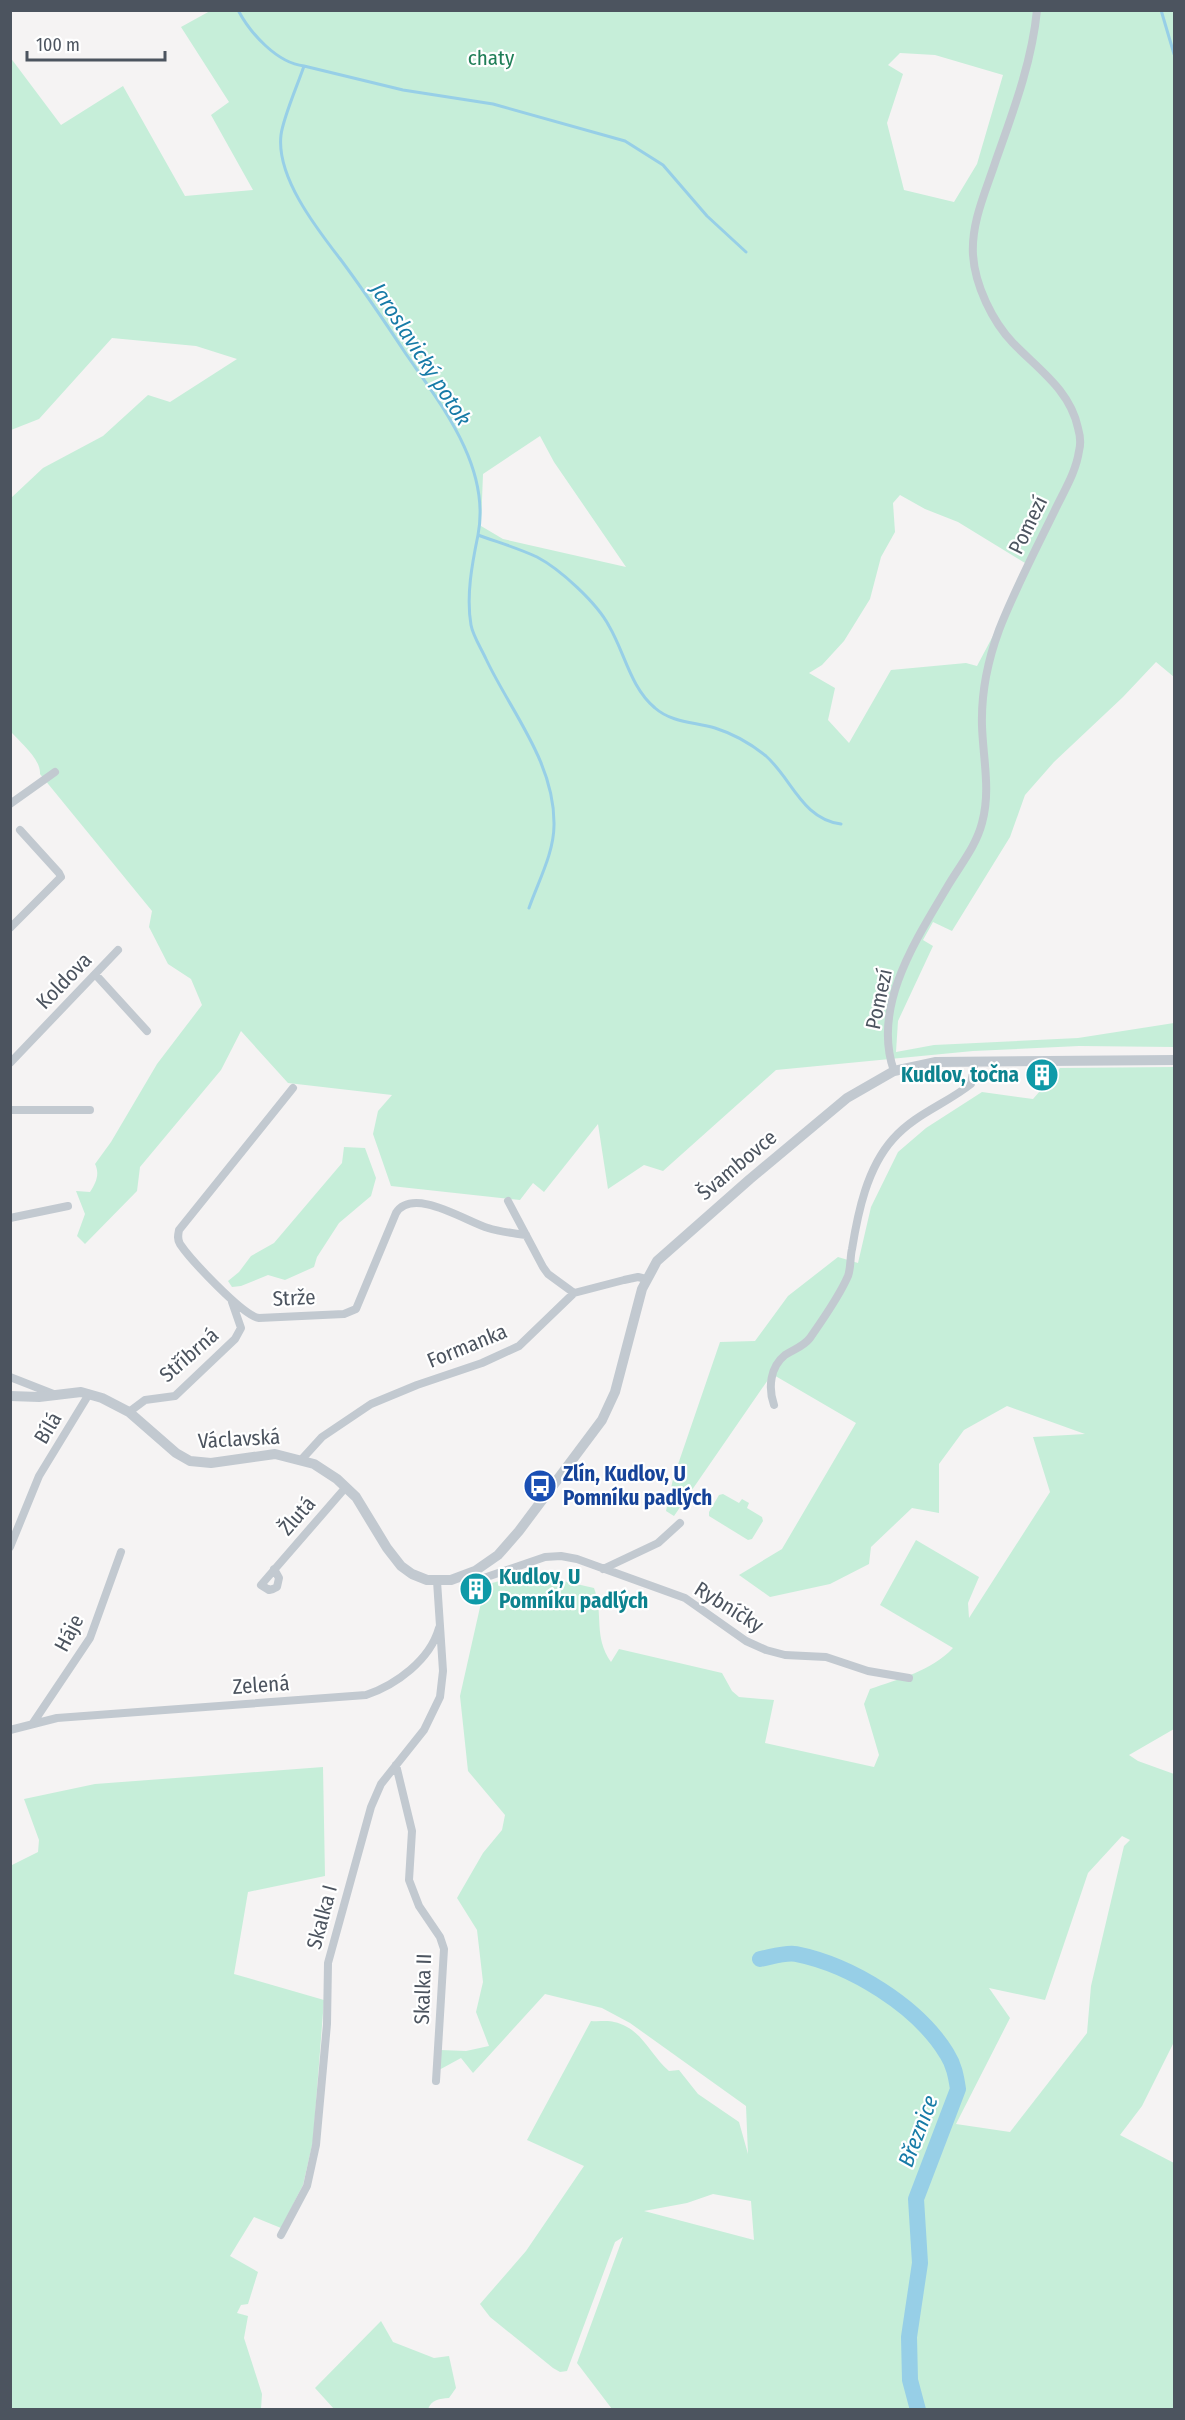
<svg xmlns="http://www.w3.org/2000/svg" width="1185" height="2420" font-family="'Fira Sans Condensed',sans-serif">
<style>
.green{fill:#c6eed9;fill-rule:evenodd}
.lines{fill:none;stroke-linecap:round;stroke-linejoin:round}
.stream{stroke:#97cfe7;stroke-width:3}
.river{stroke:#97cfe7;stroke-width:16}
.minor{stroke:#c2c9d0;stroke-width:8}
.tertiary{stroke:#c2c9d0;stroke-width:10}
.labels{text-anchor:middle;dominant-baseline:central;stroke-width:4.5;stroke-linejoin:round;paint-order:stroke}
.park-label{font-size:21px;fill:#1f7e57;stroke:#fff}
.street-label{font-size:21px;fill:#4c545f;stroke:#fff}
.culture-label{font-size:21px;font-weight:bold;fill:#0d838f;stroke:#fff;text-anchor:end}
.transit-label{font-size:21px;font-weight:bold;fill:#164399;stroke:#fff;text-anchor:start}
.water-label{font-size:22px;font-style:italic;fill:#177ba7;stroke:#fff}
</style>
<rect width="100%" height="100%" fill="#f5f3f3"/>
<path class="green" d="M210 11H1174V677L1156 662 1123 697 1054 762 1025 795 1010 837 952 931 933 922 923 940 933 946 898 1021 896 1052 934 1045 1078 1038 1174 1023V1047L1079 1046 973 1051 776 1070 663 1171 644 1165 608 1189 598 1124 544 1192 533 1183 520 1200 391 1186 373 1134 378 1111 392 1095 288 1083 241 1031 221 1070 140 1167 137 1191 85 1244 77 1236 85 1214 76 1191 90 1192C96 1183 100 1174 95 1164L111 1142 157 1064 202 1005 191 979 168 964 149 927 152 911 40 774C41 759 20 742 11 732V498L43 468 103 436 148 395 170 402 237 359 196 346 112 338 39 419 11 430 10 57 61 125 123 86 185 196 253 190 211 115 229 102 181 27ZM900 53 935 55 1003 75 977 164 954 202 904 190 887 123 903 74 888 65ZM540 436 554 462 626 567 503 539 481 526 483 474ZM900 495 925 509 958 522 1030 566 977 666 966 663 891 670 849 743 828 720 835 688 809 673 822 665 844 641 870 599 881 557 895 532 893 503Z
M1174 1067V1729L1129 1755 1138 1761 1174 1774V2042L1142 2106 1120 2135 1174 2163V2409H612L577 2363 623 2237 615 2242 567 2371 560 2372 553 2368 490 2317 480 2304 526 2251 584 2166 527 2140 591 2021C599 2022 607 2020 614 2022 642 2028 650 2055 669 2071L679 2070 698 2094 739 2122 748 2154 746 2106 630 2023 602 2008 545 1994 473 2073 461 2058 439 2070 440 2050 466 2051 489 2046 476 2012 483 1982 477 1930 457 1898 483 1853 502 1830 505 1815 468 1771 460 1696 485 1585 528 1573 594 1588C604 1615 593 1636 611 1662L619 1649 722 1673 732 1691 739 1697 774 1700 765 1743 874 1767 879 1755 864 1704 870 1689C899 1679 931 1671 953 1648L880 1605 916 1540 979 1577 968 1603 969 1618 1050 1492 1033 1437 1085 1434 1007 1406 964 1430 939 1464V1513L912 1508 871 1547 869 1564 830 1584 770 1597 739 1575 782 1549 856 1423 772 1374 674 1516 666 1511 673 1479 720 1342 755 1341 788 1296 838 1257 858 1263 871 1207 898 1152 926 1128 982 1092 1033 1099 1060 1068ZM1122 1836 1130 1840 1124 1846 1091 1986 1087 2033 1010 2132 956 2124 1010 2018 989 1988 1045 2000 1088 1873ZM713 2194 751 2201 754 2240 644 2211 687 2203Z
M344 1147 365 1148 376 1178 371 1196 339 1223 317 1257 314 1267 285 1280 268 1275 241 1286 232 1287 228 1281 239 1272 251 1256 274 1243 342 1163Z
M723 1494 739 1503 742 1499 749 1503 747 1508 762 1517 763 1521 752 1539 748 1540 709 1516V1512L719 1495Z
M323 1767 325 1876 248 1892 234 1974 324 2000 313 2141 303 2185 281 2228 254 2217 230 2256 258 2272 248 2304 241 2305 237 2313 248 2316 244 2338 262 2394 261 2409 11 2410 10 1866 38 1852 39 1840 24 1799 95 1784Z
M381 2321 393 2342 434 2358 449 2356 456 2388 449 2398C439 2399 432 2399 428 2409H334L315 2388Z"/>
<g class="lines">
<path class="stream" d="M238 10C250 33 277 63 304 66 298 84 283 118 281 135 276 177 317 229 341 260 364 291 385 322 406 354 442 406 491 467 478 535 497 542 518 548 537 557 560 569 597 603 609 626 625 653 630 687 655 708 672 723 695 722 715 728 734 734 750 743 766 756 792 779 802 819 841 824
M1161 10 1174 54
M304 66 403 90 493 104 625 141 663 165 707 216 746 252
M478 535C472 564 466 596 471 625 473 636 481 648 486 659 511 712 555 763 554 825 554 853 538 882 529 908"/>
<path class="river" d="M760 1959C771 1957 786 1952 796 1954 851 1965 918 2006 947 2054 954 2065 956 2076 958 2089L916 2199 920 2263 909 2337 910 2380 918 2410"/>
<path class="minor" d="M10 804 55 772
M10 928 61 877 59 873 20 830
M95 974 147 1031
M10 1063 118 950
M894 1071C871 1006 917 938 949 884 961 864 976 846 982 823 991 791 983 758 982 726 981 693 988 660 999 630 1015 589 1036 549 1055 510 1064 491 1076 472 1079 451 1081 444 1080 435 1078 428 1070 390 1038 369 1013 343 992 321 975 285 973 255 971 222 986 191 996 160 1013 112 1032 62 1037 10
M293 1088 179 1230C178 1235 177 1239 180 1244 190 1259 243 1316 259 1318L344 1314 356 1309 396 1213C413 1186 467 1222 488 1228 500 1232 513 1233 526 1235
M10 1110H90
M508 1201 543 1267 548 1274 574 1293
M10 1218 68 1206
M10 1377 56 1395
M774 1405C768 1388 770 1367 785 1355 794 1349 803 1347 810 1338 823 1319 839 1297 848 1276 851 1268 850 1257 852 1249 858 1212 867 1168 893 1139 915 1114 946 1104 971 1084L975 1061
M129 1412 145 1400 175 1396 235 1339 241 1328 232 1302
M302 1459 322 1437 371 1404 417 1385 482 1363 519 1346 574 1293 624 1280 638 1277 646 1279
M10 1547 39 1476 89 1394
M274 1569 279 1578 277 1587 273 1589 269 1590 261 1585 346 1487
M603 1569 658 1543 680 1523
M466 1575 475 1581 545 1557 561 1556 577 1559 685 1598 746 1641 766 1650 785 1655 826 1657 868 1671 909 1678
M33 1723 90 1638 121 1552
M10 1730 57 1718 366 1695C396 1685 430 1660 439 1628
M396 1765 412 1831 409 1880 419 1906 440 1937 444 1949 436 2081
M281 2235 307 2186 316 2145 327 2024 328 1963 371 1807 381 1784 424 1730 440 1697 443 1671 437 1581"/>
<path class="tertiary" d="M10 1396 39 1397 81 1392 102 1398 129 1412 176 1453 190 1461 211 1463 275 1454 314 1464 337 1479 356 1497 387 1548 401 1566 412 1574 427 1580H451L475 1571 498 1555 519 1531 602 1420 615 1392 642 1289 657 1261 750 1179 847 1098 894 1071 936 1062 1174 1060"/>
</g>
<defs>
<g id="building-disc" transform="scale(1.725)"><circle r="9.5" fill="#0f9aa8" stroke="#fff"/><path d="M-4-6H4V6H1V3H-1V6H-4ZM-2.5-4.3h1.7v1.8h-1.7ZM.8-4.3h1.7v1.8H.8ZM-2.5-1h1.7V.8h-1.7ZM.8-1h1.7V.8H.8Z" fill="#fff"/></g>
<g id="bus-disc" transform="scale(1.725)"><circle r="9.5" fill="#1a4fb4" stroke="#fff"/><path d="M-5-6H5V4H4V6H2V4H-2V6H-4V4H-5ZM-3.5-4V0h7V-4ZM-3.5 1.2v1.5H-2V1.2ZM2 1.2v1.5H3.5V1.2Z" fill="#fff"/></g>
</defs>
<g fill-rule="evenodd">
<use href="#building-disc" x="1042" y="1075"/>
<use href="#bus-disc" x="540" y="1486"/>
<use href="#building-disc" x="476" y="1589"/>
</g>
<g class="labels">
<g class="park-label">
<text x="491" y="58">chaty</text>
</g>
<g class="street-label">
<text transform="translate(1028 525) rotate(-64)">Pomezí</text>
<text transform="translate(64 981) rotate(-46)">Koldova</text>
<text transform="translate(879 999) rotate(-78)">Pomezí</text>
<text transform="translate(737 1165) rotate(-40)">Švambovce</text>
<text transform="translate(294 1298) rotate(-3)">Strže</text>
<text transform="translate(467 1346) rotate(-22)">Formanka</text>
<text transform="translate(189 1355) rotate(-41)">Stříbrná</text>
<text transform="translate(48 1428) rotate(-59)">Bílá</text>
<text transform="translate(239 1439) rotate(-3)">Václavská</text>
<text transform="translate(297 1516) rotate(-49)">Žlutá</text>
<text transform="translate(729 1607) rotate(32)">Rybníčky</text>
<text transform="translate(69 1633) rotate(-62)">Háje</text>
<text transform="translate(261 1685) rotate(-4)">Zelená</text>
<text transform="translate(322 1917) rotate(-75)">Skalka I</text>
<text transform="translate(423 1989) rotate(-88)">Skalka II</text>
</g>
<g class="culture-label">
<text x="1019" y="1075">Kudlov, točna</text>
<text x="499" y="1577" text-anchor="start">Kudlov, U<tspan x="499" dy="24">Pomníku padlých</tspan></text>
</g>
<g class="transit-label">
<text x="563" y="1474">Zlín, Kudlov, U<tspan x="563" dy="24">Pomníku padlých</tspan></text>
</g>
<g class="water-label">
<text transform="translate(421 354) rotate(57)">Jaroslavický potok</text>
<text transform="translate(918 2131) rotate(-69)">Březnice</text>
</g>
</g>
<rect width="1185" height="2420" fill="none" stroke="#4c545f" stroke-width="24"/>
<path d="M27 51v9h138v-9" fill="none" stroke="#4c545f" stroke-width="3"/>
<text x="36" y="51" font-size="18" fill="#4c545f" stroke="#ffffff" stroke-width="4.5" paint-order="stroke">100 m</text>
</svg>
